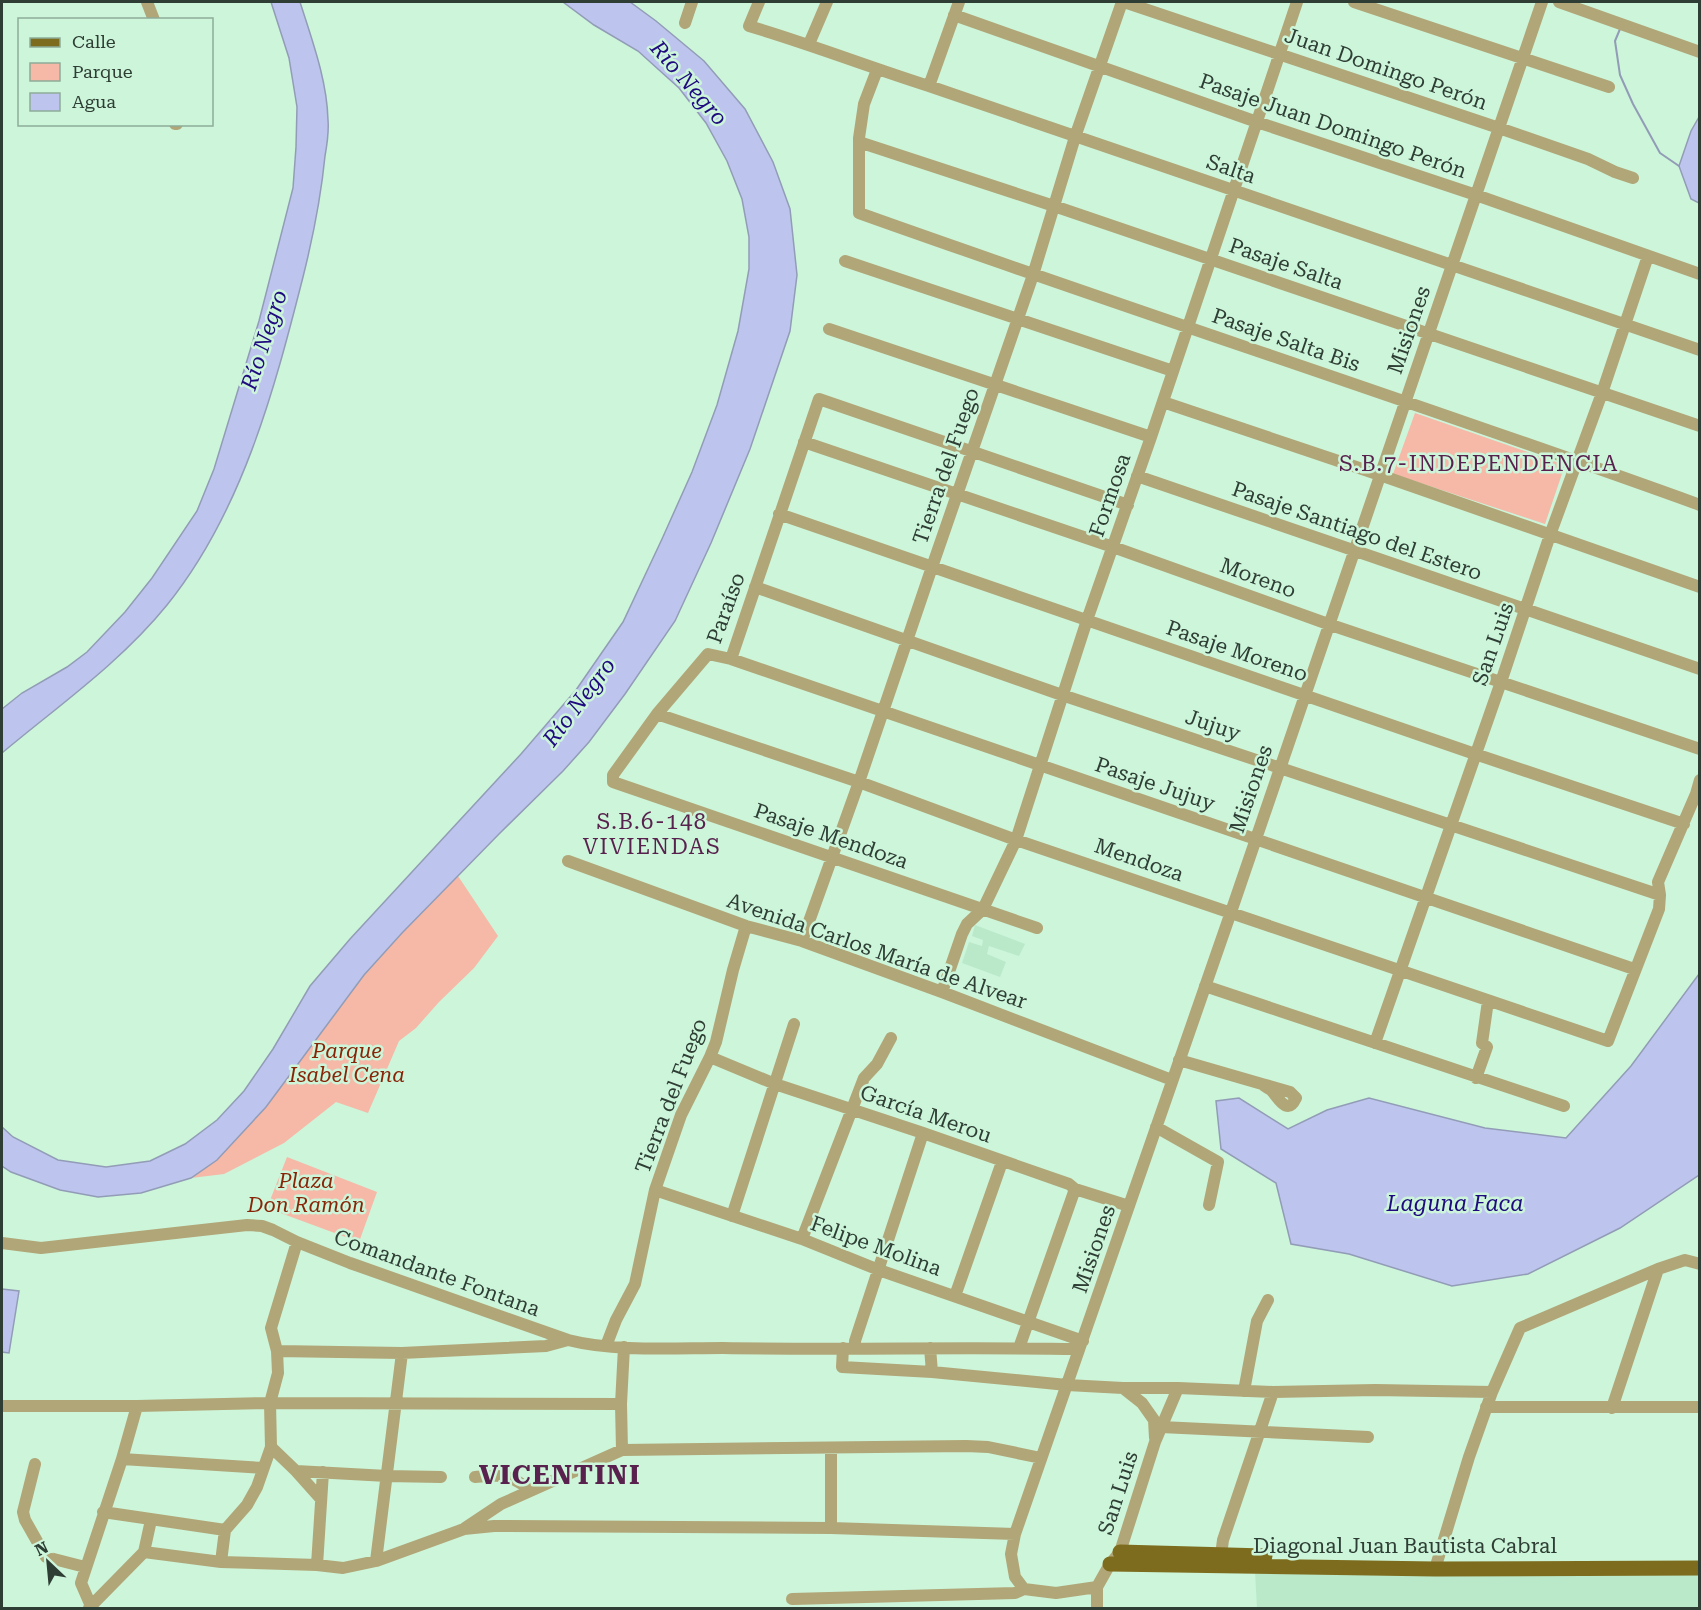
<svg xmlns="http://www.w3.org/2000/svg" width="1701" height="1610" font-family="'Roboto Serif',serif">
<style>
.built{fill:#bae9ca}
.green{fill:#f6b8a7}
.water{fill:#bdc5ee;stroke:#929cb6;stroke-width:1.5}
.lines{fill:none;stroke-linecap:round;stroke-linejoin:round}
.stream{stroke:#929cb6;stroke-width:2}
.minor{stroke:#b1a677;stroke-width:12}
.major{stroke:#7e6c1e;stroke-width:15}
.labels{text-anchor:middle;dominant-baseline:central;stroke-width:5;stroke-linejoin:round;paint-order:stroke}
.street-label{font-size:21px;fill:#2e3e34;stroke:#ccf5da}
.park-label{font-size:21px;font-style:italic;fill:#882508;stroke:#ccf5da}
.water-label{font-size:22px;font-style:italic;fill:#1f0a7f;stroke:#ccf5da}
.neighbourhood-label{font-size:22px;letter-spacing:1.5px;fill:#59224e;stroke:#ccf5da}
.district-label{font-size:27px;font-weight:bold;letter-spacing:1.5px;fill:#59224e;stroke:#ccf5da}
</style>
<rect width="100%" height="100%" fill="#ccf5da"/>
<path class="built" d="M975 925 1025 944 1019 956 989 946 987 954 1006 962 1000 977 962 963 969 942 982 946 983 940 972 936Z
M1255 1572 1699 1573V1608H1257Z"/>
<path class="green" d="M1415 413 1565 465 1545 524 1393 474Z
M458 876 498 936 474 968 439 1002 416 1028 399 1041 368 1113 336 1102 284 1143 224 1174 191 1178 217 1160 266 1107 364 975 402 933Z
M287 1157 377 1192 359 1242 267 1208Z"/>
<path class="water" d="M271 2H300C312 40 327 80 328 120 329 132 327 145 325 156 321 197 313 237 303 277 274 391 242 512 167 605 120 663 58 706 2 753V709L22 693 67 667 87 652 125 612 152 578 197 511 214 469 259 321 293 188 296 147 297 107 289 58Z
M563 2H630L656 21 704 61 745 109 773 162 790 209 797 275 790 331 750 449 711 543 675 621 625 694 589 742 563 771 499 834 402 933 364 975 266 1107 217 1160 191 1178 141 1193 98 1197 60 1190 11 1172 2 1166V1127L13 1137 58 1160 106 1167 150 1161 185 1144 217 1120 244 1091 273 1049 310 986 350 939 521 754 576 690 623 622 662 539 692 472 717 405 738 331 749 269V237L742 199 727 161 706 123 679 88 638 51 594 25Z
M1699 117V203L1691 199 1679 166 1691 131Z
M1699 974V1175L1620 1228 1528 1274 1452 1286 1349 1254 1291 1244 1276 1183 1221 1149 1216 1101 1239 1098 1288 1129 1327 1110 1369 1098 1485 1128 1566 1138 1631 1066Z
M2 1289 19 1291 9 1353 2 1352Z"/>
<g class="lines">
<path class="stream" d="M1620 29 1615 41 1620 75 1633 104 1660 153 1679 166"/>
<path class="minor" d="M147 2 154 20
M759 2 749 26C810 44 869 67 929 86L1700 350
M1124 2 1499 128 1588 159 1615 172 1633 178
M1354 2 1609 87
M1559 2 1700 52
M954 15 1257 122 1476 195 1700 274
M685 23 692 2
M809 44 827 2
M877 70 864 104 859 138V213C1139 313 1421 404 1700 505
M929 86 959 2
M175 124H177
M859 142 1054 206 1700 426
M845 261 1173 371
M829 329 1151 437
M1163 402 1380 475 1700 587
M804 442 1113 547 1328 624 1700 749
M1137 476 1700 669
M779 514 1475 754 1684 824
M755 587 1062 695 1660 895
M731 659 1634 969
M657 714 859 782 1016 840 1608 1041 1659 909 1660 895 1658 882 1696 794 1700 780
M568 861 746 926 802 941 942 992 1172 1080
M1037 928 613 782V775L657 714 708 654 731 659 819 399 1128 505
M802 941 859 782 932 567 1033 275 1075 137 1122 2
M1205 986 1564 1106
M942 992 962 934 967 924 983 909 1016 840 1087 620 1151 437 1297 2
M1375 1043 1501 682 1550 535 1602 393 1648 256
M710 1057 775 1084 923 1133 1069 1184 1075 1189 1129 1206
M1179 1060 1262 1084C1263 1085 1271 1090 1271 1090 1278 1097 1287 1117 1296 1098L1290 1092 1262 1084
M1476 1078 1487 1047 1482 1043 1488 1001
M1156 1127 1218 1162 1209 1205
M655 1190 802 1239 879 1270 1083 1341
M732 1216 794 1024
M802 1239 864 1078 877 1064 891 1038
M297 1242 271 1328 277 1351 278 1373 270 1403 271 1447 296 1471 321 1499
M2 1243 41 1248 247 1225 262 1226 273 1230 297 1242 350 1263 568 1340C615 1352 674 1348 723 1348 842 1350 961 1347 1079 1349
M955 1296 1002 1162
M606 1346 616 1320 635 1284 655 1190 681 1115 710 1057 716 1042 733 970 746 926
M843 1348 842 1367 932 1372 1067 1385 1123 1388H1178L1273 1392 1375 1390 1492 1392
M855 1348V1341L923 1133
M930 1348 932 1372
M1019 1348 1075 1189
M277 1351 402 1353 546 1346 568 1340
M1123 1388 1142 1403 1154 1420 1155 1438
M1244 1391 1257 1321 1268 1300
M2 1406H137L270 1403 621 1404
M1486 1407H1700
M1612 1408 1658 1269
M1161 1427 1368 1437
M831 1448V1528
M622 1450 621 1404 624 1347
M122 1459 263 1468
M35 1464 23 1512 25 1520 46 1557 85 1567
M296 1471 387 1476 441 1477
M475 1477C502 1475 508 1473 530 1490
M103 1512 225 1530 247 1505 257 1487 271 1447
M465 1528 501 1504 622 1450 966 1446 988 1447 1041 1458
M144 1552 221 1562 317 1565 343 1568 376 1561 464 1529 494 1526 831 1528 1015 1534
M1221 1555 1223 1540 1273 1392
M376 1561 402 1353
M221 1562 225 1530
M317 1565 323 1472
M1435 1569 1469 1457 1492 1392 1520 1328 1658 1269 1685 1260 1700 1264
M1024 1589 1015 1577 1011 1554 1015 1534 1231 912 1542 2
M792 1599 1015 1593 1024 1589 1056 1593 1097 1587
M91 1606 81 1583 122 1459 137 1406
M89 1608 144 1552 151 1520
M1097 1608V1587L1110 1564 1120 1552 1155 1442 1178 1388"/>
<path class="major" d="M1120 1552 1265 1556
M1110 1564 1435 1569 1700 1568"/>
</g>
<g class="labels">
<g class="street-label">
<text transform="translate(1386 69) rotate(19)">Juan Domingo Perón</text>
<text transform="translate(1333 126) rotate(19)">Pasaje Juan Domingo Perón</text>
<text transform="translate(1231 169) rotate(19)">Salta</text>
<text transform="translate(1286 264) rotate(19)">Pasaje Salta</text>
<text transform="translate(1409 330) rotate(-71)">Misiones</text>
<text transform="translate(1286 340) rotate(19)">Pasaje Salta Bis</text>
<text transform="translate(946 466) rotate(-71)">Tierra del Fuego</text>
<text transform="translate(1110 495) rotate(-71)">Formosa</text>
<text transform="translate(1357 531) rotate(19)">Pasaje Santiago del Estero</text>
<text transform="translate(1258 578) rotate(20)">Moreno</text>
<text transform="translate(726 608) rotate(-70)">Paraíso</text>
<text transform="translate(1493 644) rotate(-71)">San Luis</text>
<text transform="translate(1237 651) rotate(19)">Pasaje Moreno</text>
<text transform="translate(1213 725) rotate(19)">Jujuy</text>
<text transform="translate(1155 784) rotate(19)">Pasaje Jujuy</text>
<text transform="translate(1251 789) rotate(-71)">Misiones</text>
<text transform="translate(831 836) rotate(19)">Pasaje Mendoza</text>
<text transform="translate(1139 860) rotate(19)">Mendoza</text>
<text transform="translate(877 951) rotate(19)">Avenida Carlos María de Alvear</text>
<text transform="translate(671 1096) rotate(-69)">Tierra del Fuego</text>
<text transform="translate(926 1114) rotate(19)">García Merou</text>
<text transform="translate(876 1246) rotate(20)">Felipe Molina</text>
<text transform="translate(1094 1249) rotate(-71)">Misiones</text>
<text transform="translate(437 1273) rotate(20)">Comandante Fontana</text>
<text transform="translate(1118 1493) rotate(-72)">San Luis</text>
<text x="1405" y="1546">Diagonal Juan Bautista Cabral</text>
</g>
<g class="park-label">
<text x="347" y="1051">Parque<tspan x="347" dy="24">Isabel Cena</tspan></text>
<text x="306" y="1181">Plaza<tspan x="306" dy="24">Don Ramón</tspan></text>
</g>
<g class="water-label">
<text transform="translate(689 83) rotate(49)">Río Negro</text>
<text transform="translate(264 340) rotate(-72)">Río Negro</text>
<text transform="translate(579 702) rotate(-53)">Río Negro</text>
<text x="1455" y="1203">Laguna Faca</text>
</g>
<g class="neighbourhood-label">
<text x="1479" y="463">S.B.7-INDEPENDENCIA</text>
<text x="652" y="821">S.B.6-148<tspan x="652" dy="25">VIVIENDAS</tspan></text>
</g>
<g class="district-label">
<text x="560" y="1475">VICENTINI</text>
</g>
</g>
<rect width="1701" height="1610" fill="none" stroke="#2e3e34" stroke-width="6"/>
<rect x="18" y="18" width="195" height="108" fill="#ccf5da" stroke="#8dac98" stroke-width="1.5"/>
<rect x="30" y="38" width="30" height="9" fill="#7e6c1e" stroke="#8dac98" stroke-width="1.5"/>
<text x="72" y="48" font-size="18" fill="#2e3e34">Calle</text>
<rect x="30" y="63" width="30" height="18" fill="#f6b8a7" stroke="#8dac98" stroke-width="1.5"/>
<text x="72" y="78" font-size="18" fill="#2e3e34">Parque</text>
<rect x="30" y="93" width="30" height="18" fill="#bdc5ee" stroke="#8dac98" stroke-width="1.5"/>
<text x="72" y="108" font-size="18" fill="#2e3e34">Agua</text>
<g transform="translate(48 1562) rotate(334)" stroke="#ccf5da" stroke-width="4.5" paint-order="stroke">
<path d="M0-4.5L10 22L0 15L-10 22Z" fill="#2e3e34"/>
<text y="-9" font-size="16" font-weight="bold" text-anchor="middle" fill="#2e3e34">N</text>
</g>
</svg>
